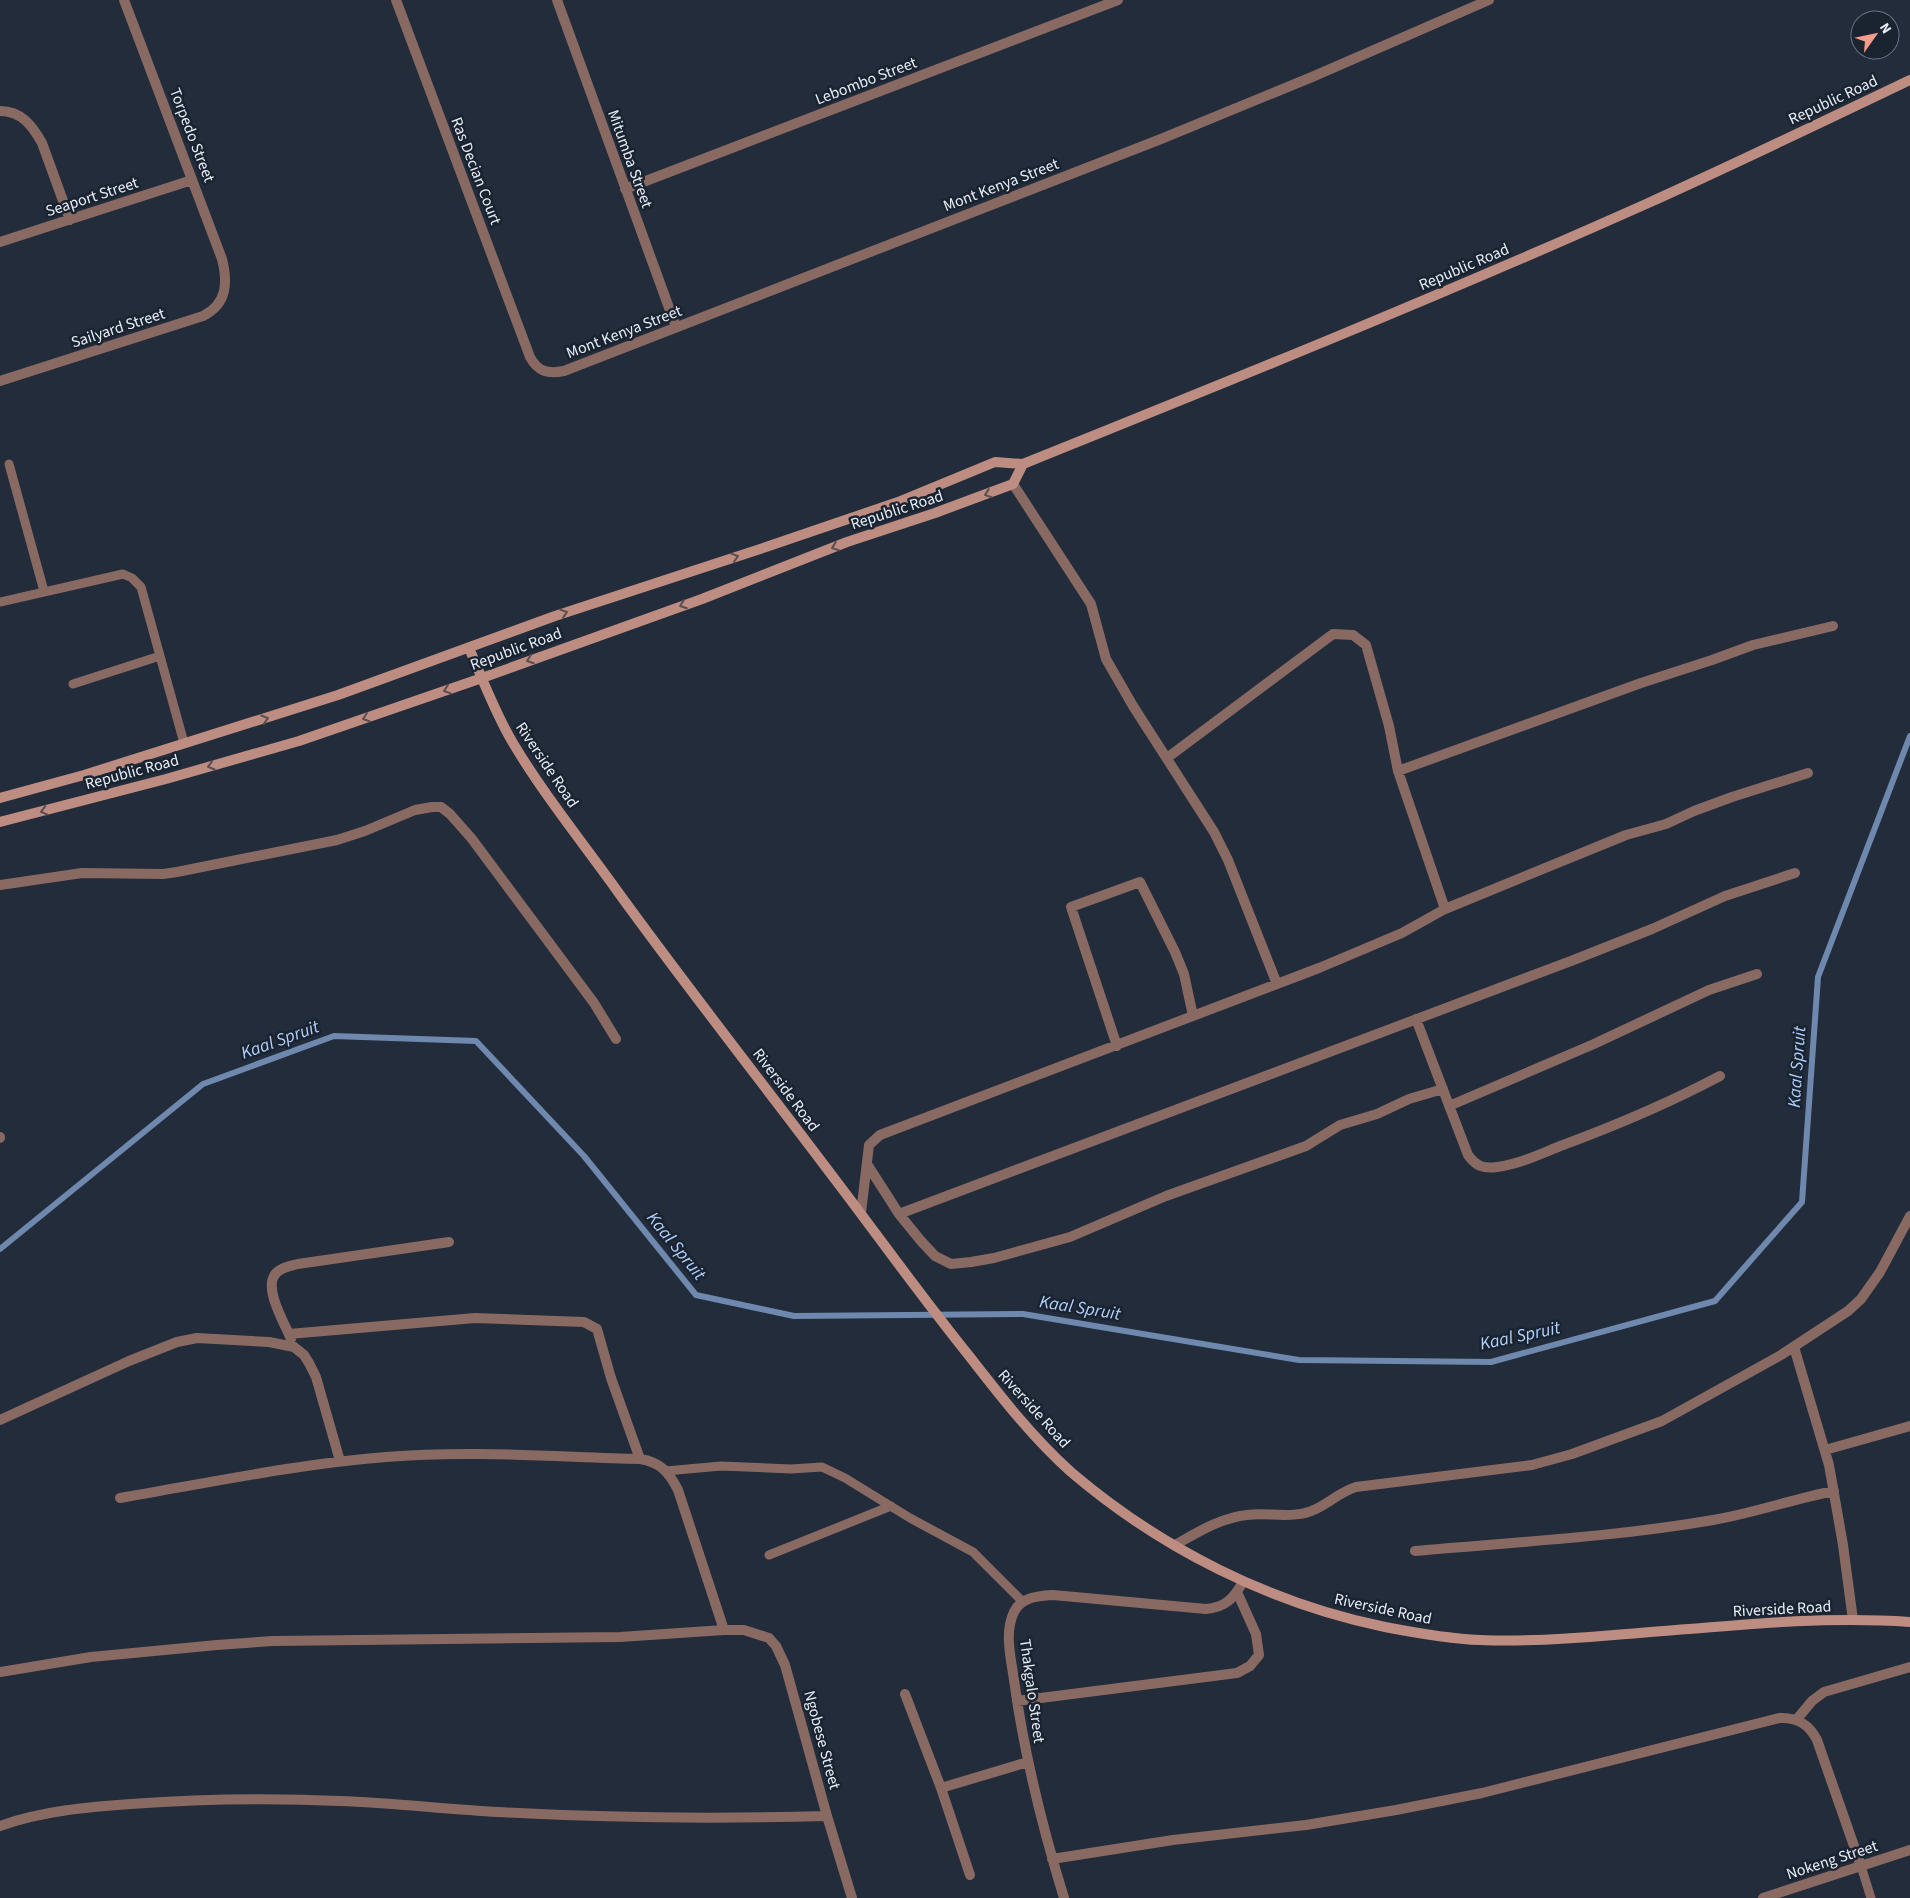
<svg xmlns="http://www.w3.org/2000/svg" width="1910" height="1898" font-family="'Source Sans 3',sans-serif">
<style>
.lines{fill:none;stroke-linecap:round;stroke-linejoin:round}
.stream{stroke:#6f88ae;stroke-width:6}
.lane{stroke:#896a63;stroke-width:9}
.street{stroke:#896a63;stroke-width:10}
.secondary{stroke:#be8d82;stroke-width:10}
.oneway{stroke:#5c4d51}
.labels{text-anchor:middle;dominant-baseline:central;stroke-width:5;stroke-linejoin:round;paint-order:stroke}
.street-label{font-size:16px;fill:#e7edf7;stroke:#1a2330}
.water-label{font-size:18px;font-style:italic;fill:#b2d0fe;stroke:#1a2330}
</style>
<rect width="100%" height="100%" fill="#232c3b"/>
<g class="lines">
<path class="stream" d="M0 1249 203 1084 334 1036 476 1041 584 1156 696 1295 794 1316 1023 1314 1299 1360 1491 1362 1715 1301 1802 1202 1818 977 1910 736"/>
<path class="lane" d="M9 464 44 591
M0 602 123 574 132 578 141 587 184 743
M73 684 160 656
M666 1471 721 1466 791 1469 822 1467 845 1478 910 1518 973 1552 1023 1602
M769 1555 891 1506
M1861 1866 1871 1898"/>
<path class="street" d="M396 0 530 357C538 372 548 374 564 371L1161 139 1312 77 1489 0
M557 0 676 327
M0 111C21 111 32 125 42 143L70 220
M625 189 1118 0
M0 242 192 180
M0 381 203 316C227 304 228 283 222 259L124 0
M1013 484 1091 604 1106 659 1133 706 1214 832 1228 860 1277 984
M1167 758 1333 634 1353 635 1366 645 1389 726 1398 771 1641 683 1712 660 1753 645 1833 626
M1398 771 1445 909
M0 885 82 873 163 874 177 872 337 840 365 831 415 810 432 807H441L450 814 472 839 594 1003 616 1039
M1416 1019 1468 1155C1476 1166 1483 1169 1497 1167 1520 1164 1542 1153 1563 1145 1617 1125 1669 1103 1720 1076
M1117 1046 1071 907 1140 882 1175 952 1184 974 1193 1016
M1449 1106 1594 1044 1709 990 1757 974
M0 1137V1138
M867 1164 899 1214 921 1241 935 1256 951 1264 971 1262 994 1258 1070 1237 1166 1196 1306 1146 1340 1125 1377 1114 1409 1099 1443 1089
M861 1213 869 1145 880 1135 1319 968 1402 933 1445 909 1626 835 1666 824 1694 811 1732 797 1808 773
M899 1214 1571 961 1652 929 1725 896 1795 873
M289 1334 475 1318 584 1322 597 1329 611 1378 640 1459
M291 1339C285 1324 265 1291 274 1276 278 1268 290 1266 298 1264L449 1242
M1794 1347 1829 1465 1843 1545 1853 1620
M0 1420 129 1361 177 1342 197 1338 269 1342 294 1347 304 1355 309 1363 316 1377 340 1461
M1825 1450 1910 1426
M120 1498C208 1483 297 1464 386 1457 470 1450 556 1457 640 1459 660 1462 669 1472 678 1490L724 1630
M1175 1545C1198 1532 1220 1518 1247 1515 1266 1512 1286 1518 1305 1513 1324 1509 1336 1493 1356 1487L1532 1465 1572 1454 1662 1421 1781 1355 1848 1311 1861 1299 1880 1272 1910 1216
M1415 1551C1514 1542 1615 1537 1713 1520 1754 1513 1793 1499 1834 1491
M0 1672 91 1657 217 1645 273 1641 620 1637 724 1630H744L769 1638 776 1646 785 1665 827 1816 852 1898
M905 1694 941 1788 1028 1762
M1017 1701 1237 1673 1250 1666 1259 1655 1256 1634 1237 1592
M1797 1719 1812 1701 1824 1692 1910 1667
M941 1788 970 1875
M0 1826C41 1811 88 1807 131 1804 201 1799 270 1798 340 1801 392 1803 445 1809 498 1812 607 1818 717 1819 827 1816
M1052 1859 1173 1840 1306 1825 1396 1810 1482 1793 1779 1718C1797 1717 1809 1724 1817 1740L1861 1866
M1064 1898C1042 1826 1024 1754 1014 1680 1011 1658 1004 1633 1014 1612 1021 1597 1038 1596 1053 1595L1206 1609C1226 1607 1233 1599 1243 1582
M1763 1898 1910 1850"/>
<path class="secondary" d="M469 648C483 680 495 713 513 743 544 795 583 843 618 892 689 990 764 1085 837 1182 881 1240 924 1300 970 1357 1001 1397 1033 1438 1071 1472 1160 1548 1271 1604 1385 1627 1416 1633 1449 1639 1480 1640 1525 1642 1569 1639 1614 1635 1712 1628 1812 1615 1910 1622
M0 798 84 775 338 695 555 616 766 547 898 502 995 462 1023 464C1232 380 1440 296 1646 204 1735 164 1822 122 1910 80
M0 822 166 779 299 741 482 678 702 599 847 542 935 513 1013 484 1023 464"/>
</g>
<defs><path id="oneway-chevron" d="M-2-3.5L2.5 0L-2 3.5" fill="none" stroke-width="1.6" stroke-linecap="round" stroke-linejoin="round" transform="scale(1.25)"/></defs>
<g class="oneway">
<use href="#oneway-chevron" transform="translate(988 494) rotate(159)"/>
<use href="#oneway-chevron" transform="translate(835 547) rotate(159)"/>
<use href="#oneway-chevron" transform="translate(735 557) rotate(-18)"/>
<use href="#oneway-chevron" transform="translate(683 605) rotate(160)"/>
<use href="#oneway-chevron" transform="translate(564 613) rotate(-18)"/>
<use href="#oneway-chevron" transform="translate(530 660) rotate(160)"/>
<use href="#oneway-chevron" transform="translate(447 690) rotate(161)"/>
<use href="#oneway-chevron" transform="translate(366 718) rotate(161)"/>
<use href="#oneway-chevron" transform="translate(265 719) rotate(-17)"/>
<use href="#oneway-chevron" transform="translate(211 766) rotate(164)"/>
<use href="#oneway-chevron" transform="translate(44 811) rotate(165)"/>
</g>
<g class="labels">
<g class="street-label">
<text transform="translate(866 81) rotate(-21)">Lebombo Street</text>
<text transform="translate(1833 100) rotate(-25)">Republic Road</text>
<text transform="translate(192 135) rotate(69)">Torpedo Street</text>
<text transform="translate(630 159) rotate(70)">Mitumba Street</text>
<text transform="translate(476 171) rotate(69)">Ras Decian Court</text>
<text transform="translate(1001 185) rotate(-21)">Mont Kenya Street</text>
<text transform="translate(92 197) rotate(-18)">Seaport Street</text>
<text transform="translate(1464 267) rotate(-23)">Republic Road</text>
<text transform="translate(118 328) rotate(-18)">Sailyard Street</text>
<text transform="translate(624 332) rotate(-21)">Mont Kenya Street</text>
<text transform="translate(897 510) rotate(-18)">Republic Road</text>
<text transform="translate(516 649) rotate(-20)">Republic Road</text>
<text transform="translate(547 765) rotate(56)">Riverside Road</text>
<text transform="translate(132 772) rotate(-15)">Republic Road</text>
<text transform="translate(786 1090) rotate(53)">Riverside Road</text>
<text transform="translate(1034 1409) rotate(48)">Riverside Road</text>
<text transform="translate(1383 1609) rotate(12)">Riverside Road</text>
<text transform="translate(1782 1609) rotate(-3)">Riverside Road</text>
<text transform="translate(1032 1691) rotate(82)">Thakgalo Street</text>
<text transform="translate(822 1740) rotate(75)">Ngobese Street</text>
<text transform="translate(1832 1860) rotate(-18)">Nokeng Street</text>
</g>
<g class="water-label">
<text transform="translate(280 1040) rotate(-20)">Kaal Spruit</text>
<text transform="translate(1797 1067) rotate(-86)">Kaal Spruit</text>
<text transform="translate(676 1246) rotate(51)">Kaal Spruit</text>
<text transform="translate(1080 1308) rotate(9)">Kaal Spruit</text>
<text transform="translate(1520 1336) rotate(-12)">Kaal Spruit</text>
</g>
</g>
<g transform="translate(1875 35) rotate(57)"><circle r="24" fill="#1a2330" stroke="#6c7480"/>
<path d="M0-4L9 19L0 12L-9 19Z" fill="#f49d8b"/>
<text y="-8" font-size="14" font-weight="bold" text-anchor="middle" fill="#e7edf7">N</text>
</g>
</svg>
